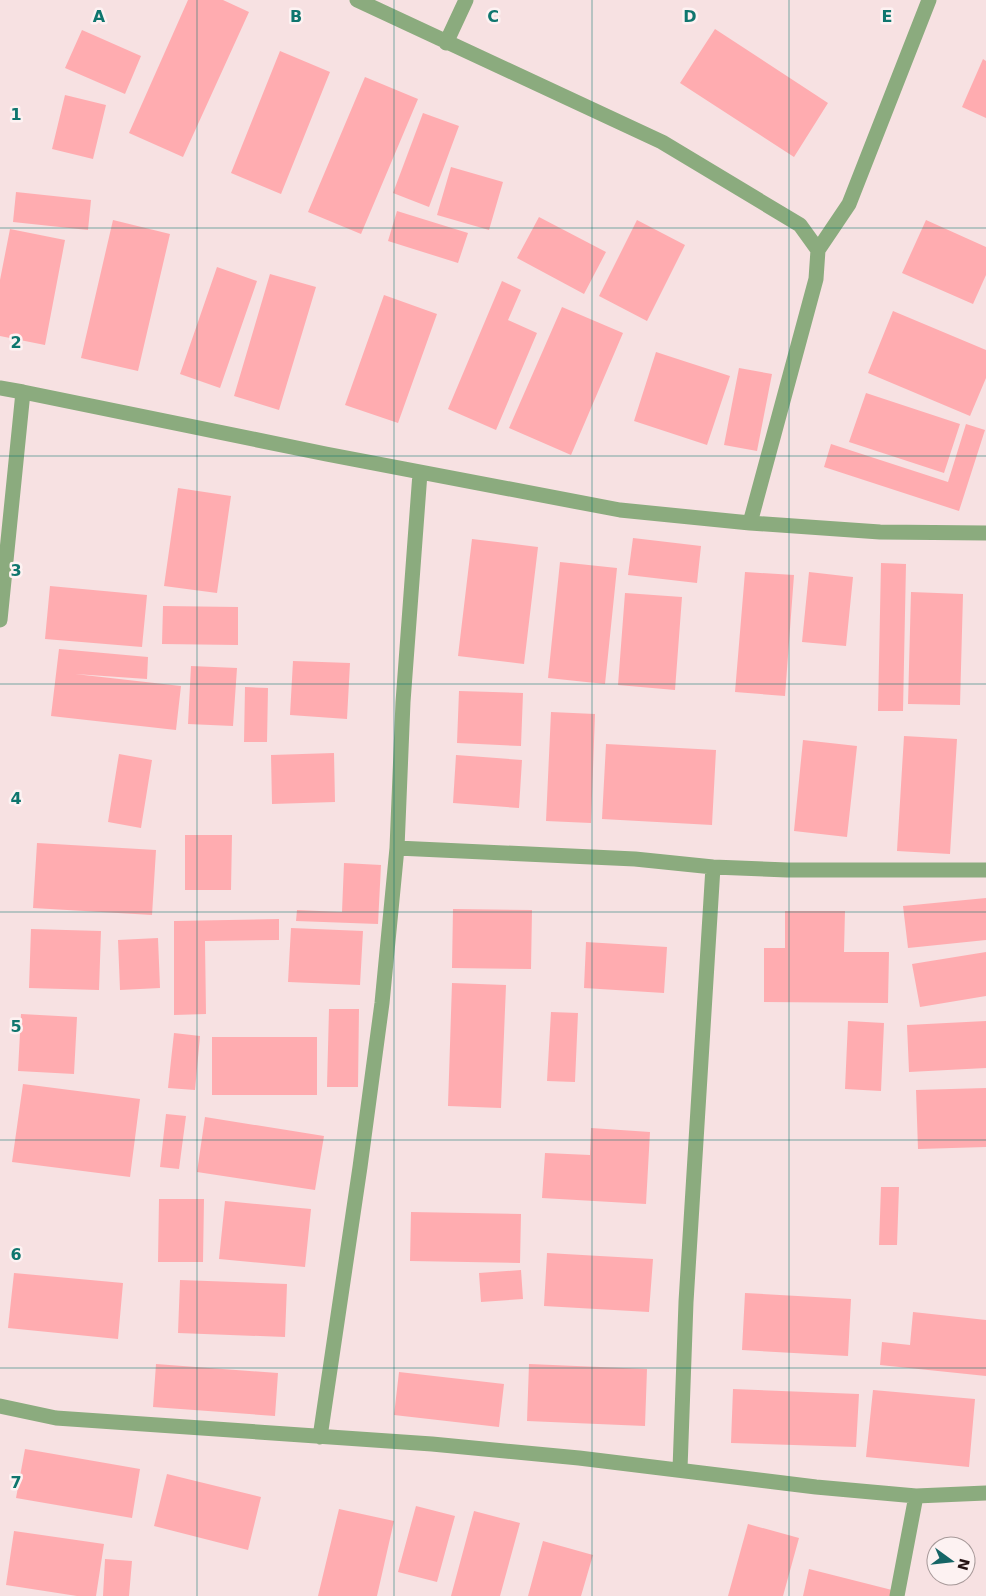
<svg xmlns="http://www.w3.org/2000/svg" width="986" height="1596" font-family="'DejaVu Sans',sans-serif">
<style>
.building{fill:#ffacb0}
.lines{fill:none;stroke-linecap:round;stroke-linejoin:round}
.minor{stroke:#8bab7e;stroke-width:15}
.grid{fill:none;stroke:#0f766e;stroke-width:1;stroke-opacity:0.55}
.grid-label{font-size:16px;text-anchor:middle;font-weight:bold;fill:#0f766e;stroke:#fdf2f2;stroke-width:5;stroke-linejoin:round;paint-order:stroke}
</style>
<rect width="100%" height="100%" fill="#f7e1e2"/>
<path class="building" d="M188 0H223L249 12 183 157 129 133Z
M715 29 828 103 794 157 680 83Z
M82 30 141 56 125 94 65 68Z
M280 51 330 72 281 194 231 173Z
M983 59 986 61V118L962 107Z
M365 77 418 99 361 234 308 212Z
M65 95 106 105 93 159 52 149Z
M423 113 459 126 429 207 393 193Z
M451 167 503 182 489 230 437 215Z
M16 192 91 200 88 230 13 222Z
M397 211 468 233 458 263 388 241Z
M539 217 606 252 584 294 517 258Z
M113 220 170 234 138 371 81 358Z
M637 220 685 245 647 321 599 296Z
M926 220 986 247V275L973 304 902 273Z
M10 229 65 240 45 345 0 336V280Z
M217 267 257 281 220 388 180 374Z
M270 274 316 287 279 410 234 396Z
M502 281 521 290 508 320 537 333 496 430 448 409Z
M384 295 437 314 398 423 345 405Z
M562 307 623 333 571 455 509 428Z
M893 311 986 350V378L970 416 868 373Z
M656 352 730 376 707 445 634 421Z
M739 368 772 374 757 451 724 445Z
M866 393 960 424 944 473 849 442Z
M966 424 985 430 959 511 824 467 831 444 948 482Z
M178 488 231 496 217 593 164 586Z
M633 538 701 546 697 583 628 575Z
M472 539 538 547 524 664 458 656Z
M560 562 617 568 605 684 548 678Z
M881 563 906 564 903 711H878Z
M745 572 794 575 785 696 735 692Z
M809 572 853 577 846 646 802 642Z
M50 586 147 595 142 647 45 639Z
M911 592 963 594 960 705 908 704Z
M625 593 682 597 675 690 618 685Z
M163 606 238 607V645L162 644Z
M59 649 148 657 147 679 75 674 181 686 176 730 51 716Z
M293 661 350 663 347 719 290 715Z
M191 666 237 668 233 726 188 724Z
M245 687 268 688 267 742H244Z
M459 691 523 693 521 746 457 743Z
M551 712 595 714 591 823 546 821Z
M904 736 957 739 950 854 897 851Z
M803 740 857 746 847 837 794 831Z
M606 744 716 750 712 825 602 819Z
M334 753 335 802 272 804 271 755Z
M119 754 152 760 141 828 108 822Z
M456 755 522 760 519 808 453 803Z
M185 835H232L231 890H185Z
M37 843 156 850 152 915 33 908Z
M344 863 381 865 378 924 296 921 297 910 342 912Z
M986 898V940L908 948 903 906Z
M453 909 532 910 531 969 452 968Z
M785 911H845L844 952H889L888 1003 764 1002V948H785Z
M279 919V940L205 941 206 1014 174 1015V921Z
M291 928 363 931 360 985 288 982Z
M31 929 101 931 99 990 29 988Z
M158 938 160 988 120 990 118 940Z
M586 942 667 947 664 993 584 988Z
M986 952V996L920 1007 912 964Z
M452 983 506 985 501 1108 448 1106Z
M329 1009H359L358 1087H327Z
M551 1012 578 1013 575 1082 547 1081Z
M21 1014 77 1017 74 1074 18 1071Z
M848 1021 884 1023 881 1091 845 1089Z
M986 1021V1068L909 1072 907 1025Z
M174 1033 200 1036 195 1090 168 1088Z
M212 1037H317V1095H212Z
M23 1084 140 1099 130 1177 12 1162Z
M986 1088V1147L918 1149 916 1090Z
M166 1114 186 1116 179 1169 160 1167Z
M205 1117 324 1136 315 1190 197 1172Z
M591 1128 650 1132 646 1204 542 1198 545 1153 590 1155Z
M881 1187H899L897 1245H879Z
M159 1199H204L203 1262H158Z
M225 1201 311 1209 305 1267 219 1259Z
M411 1212 521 1214 520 1263 410 1261Z
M547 1253 653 1259 649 1312 544 1306Z
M521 1270 523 1299 481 1302 479 1273Z
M14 1273 123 1283 118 1339 8 1328Z
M180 1280 287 1284 285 1337 178 1333Z
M745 1293 851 1299 848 1356 742 1350Z
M913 1312 986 1320V1376L880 1365 882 1342 910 1345Z
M156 1364 278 1373 275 1416 153 1407Z
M529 1364 647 1369 645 1426 527 1421Z
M399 1372 504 1384 499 1427 394 1415Z
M733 1389 859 1394 856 1447 731 1443Z
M873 1390 975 1399 969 1467 866 1457Z
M25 1449 140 1469 132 1518 16 1498Z
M167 1474 261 1497 248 1550 154 1526Z
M416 1506 455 1516 437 1582 398 1572Z
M339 1509 394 1521 377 1596H318Z
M474 1511 520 1523 500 1596H451Z
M748 1524 799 1538 783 1596H728Z
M14 1531 104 1544 96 1596H77L6 1585Z
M543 1541 593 1555 581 1596H528Z
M105 1559 132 1561 129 1596H103Z
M809 1569 892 1590 891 1596H803Z"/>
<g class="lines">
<path class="minor" d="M357 0 662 142 800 225 818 250 816 279 750 523
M446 43 466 0
M818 250 849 204 929 0
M0 388 23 392 326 454 620 510 750 523 880 532 986 533
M0 620 23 392
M397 848 635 859 713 867 787 870H986
M0 1406 56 1418 432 1444 579 1458 816 1487 916 1496 986 1493
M320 1437 360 1167 382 1003 397 848 403 702 420 473
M680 1469 686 1302 713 867
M897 1596 916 1496"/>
</g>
<path class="grid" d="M197 0V1596M394 0V1596M592 0V1596M789 0V1596M0 228H986M0 456H986M0 684H986M0 912H986M0 1140H986M0 1368H986"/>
<g class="grid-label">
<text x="99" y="22">A</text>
<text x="296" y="22">B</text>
<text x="493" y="22">C</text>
<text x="690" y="22">D</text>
<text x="887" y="22">E</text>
<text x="16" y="120">1</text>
<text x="16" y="348">2</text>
<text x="16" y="576">3</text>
<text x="16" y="804">4</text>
<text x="16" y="1032">5</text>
<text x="16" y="1260">6</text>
<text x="16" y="1488">7</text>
</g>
<g transform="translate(951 1561) rotate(105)"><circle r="24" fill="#fdf2f2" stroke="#a79999"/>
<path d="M0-4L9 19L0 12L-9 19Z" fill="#166566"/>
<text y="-8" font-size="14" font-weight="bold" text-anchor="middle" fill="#251314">N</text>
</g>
</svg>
